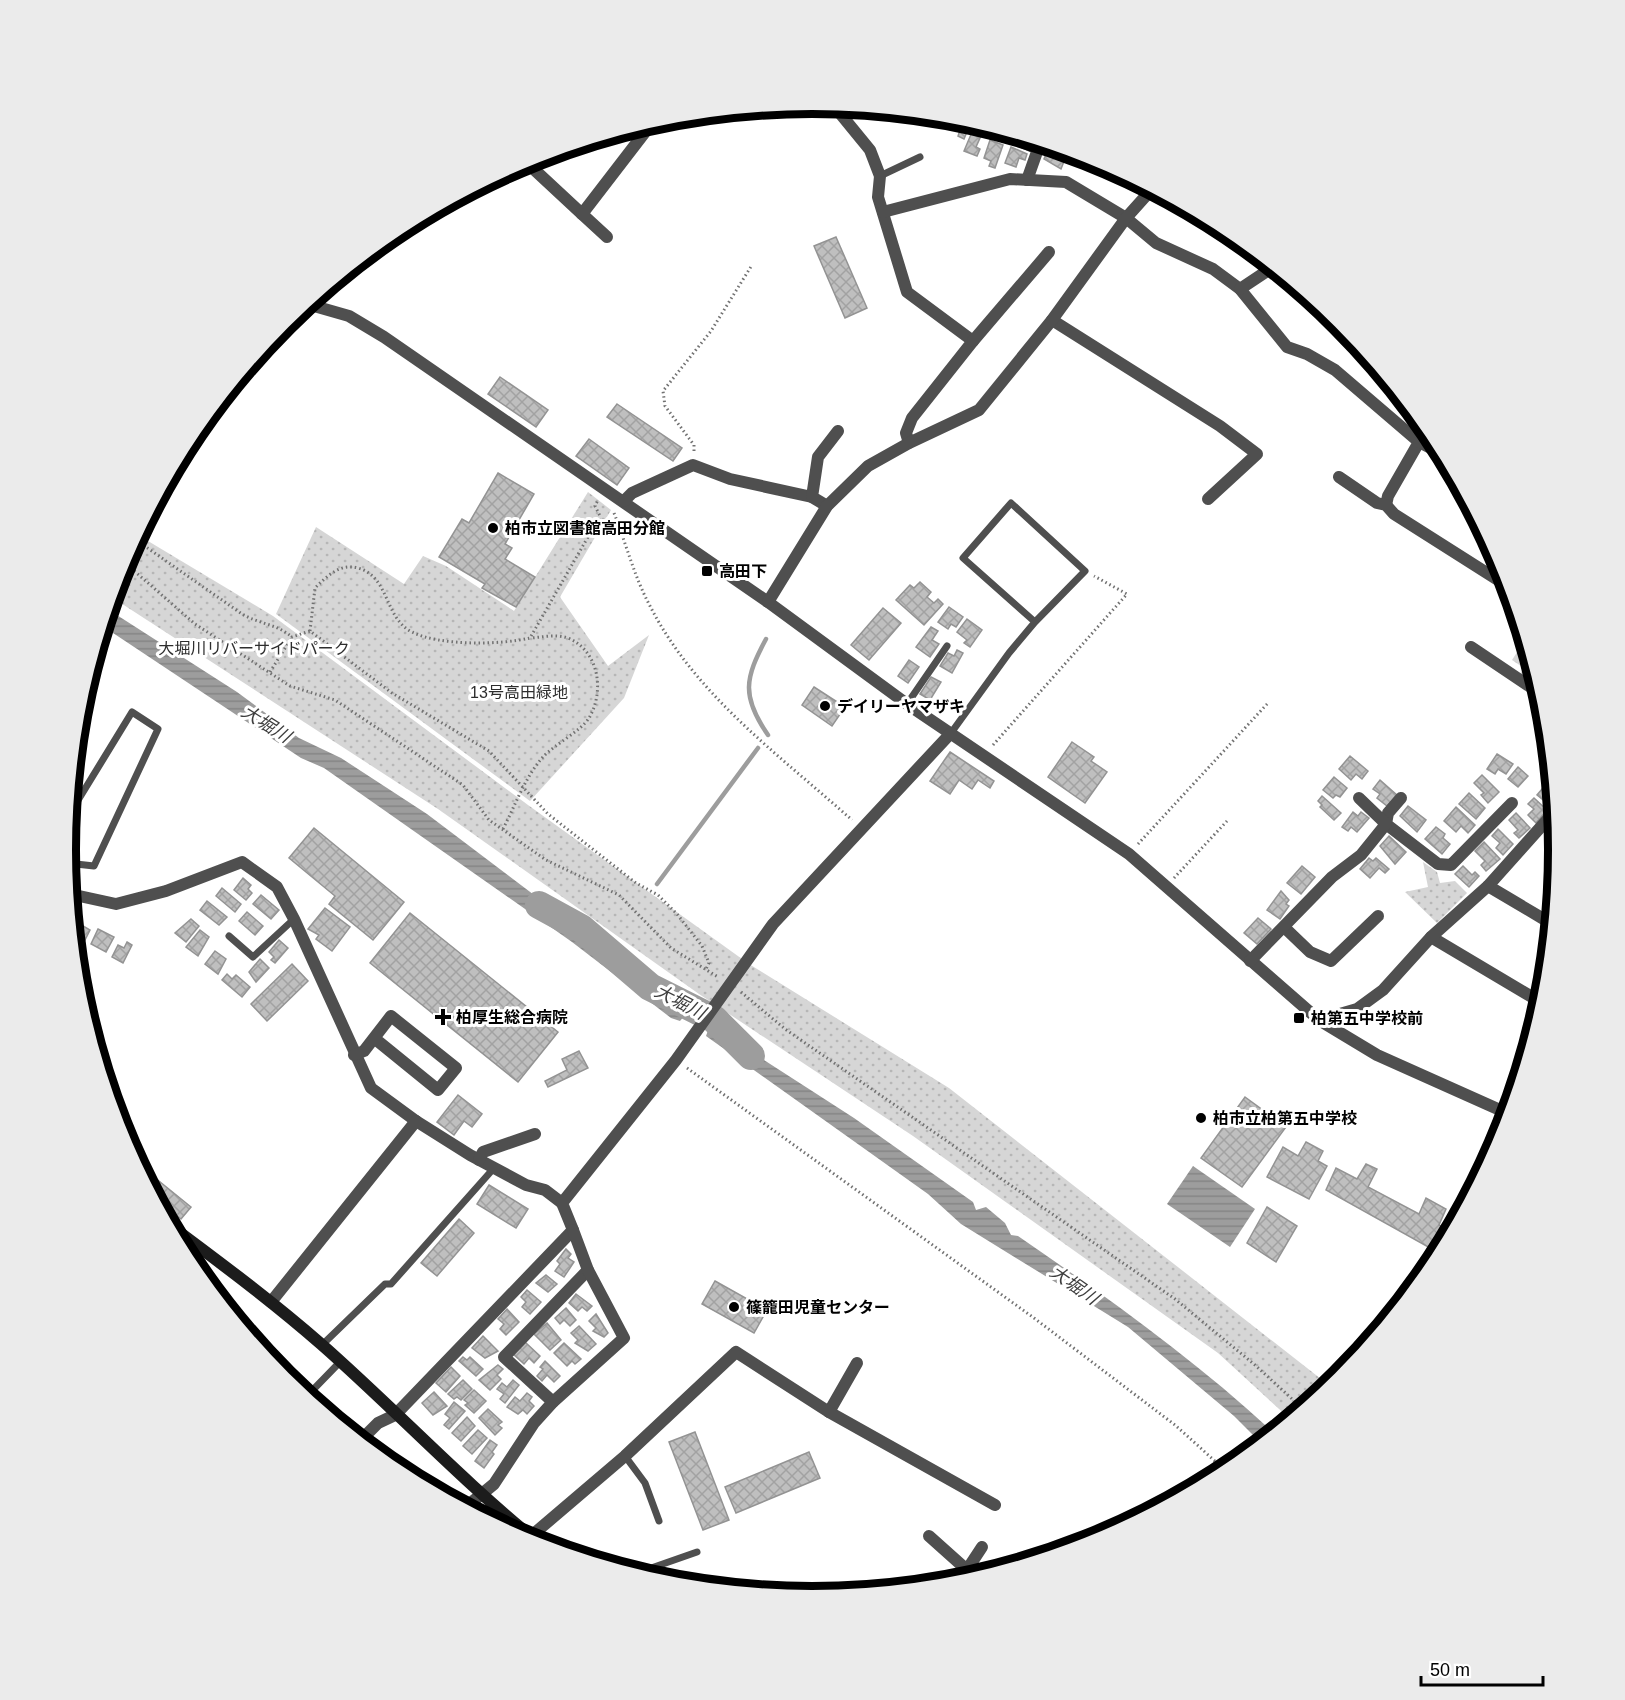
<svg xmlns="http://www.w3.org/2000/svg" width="1625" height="1700" font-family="Helvetica,'Noto Sans JP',sans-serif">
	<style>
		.park { fill: url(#park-dots) }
		.water { fill: url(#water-rules) }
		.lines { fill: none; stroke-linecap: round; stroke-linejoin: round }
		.stream { stroke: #9d9d9d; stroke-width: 4.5 }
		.river { stroke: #9d9d9d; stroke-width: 28 }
		.building { fill: url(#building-cross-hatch); stroke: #939393; stroke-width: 1.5 }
		.path { stroke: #717171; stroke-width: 3; stroke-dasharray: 1.5 3; stroke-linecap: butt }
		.lane { stroke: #4f4f4f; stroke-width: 7 }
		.street { stroke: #4f4f4f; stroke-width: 12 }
		.secondary { stroke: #1c1c1c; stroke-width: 12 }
		.poi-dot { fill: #000; stroke: #fff; stroke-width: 2 }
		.labels { text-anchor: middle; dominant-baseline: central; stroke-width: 6; stroke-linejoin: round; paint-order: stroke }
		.poi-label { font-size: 16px; font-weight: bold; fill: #000; stroke: #fff; text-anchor: start }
		.park-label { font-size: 16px; fill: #2d2d2d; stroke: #fff }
		.water-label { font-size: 18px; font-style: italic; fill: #3e3e3e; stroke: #fff }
		.rim { fill: none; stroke: #000; stroke-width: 8 }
	</style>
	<defs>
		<pattern id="park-dots" width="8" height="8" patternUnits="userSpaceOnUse" patternTransform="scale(1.5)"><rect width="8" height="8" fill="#d6d6d6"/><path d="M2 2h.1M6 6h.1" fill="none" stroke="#b6b6b6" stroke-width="1.8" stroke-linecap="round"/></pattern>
		<pattern id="water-rules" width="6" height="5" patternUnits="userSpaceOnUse" patternTransform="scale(1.5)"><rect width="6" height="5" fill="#9d9d9d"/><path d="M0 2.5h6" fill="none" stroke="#858585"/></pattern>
		<pattern id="building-cross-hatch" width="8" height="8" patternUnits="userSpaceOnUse" patternTransform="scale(1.5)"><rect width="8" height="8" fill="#bfbfbf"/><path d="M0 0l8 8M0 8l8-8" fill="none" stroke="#a2a2a2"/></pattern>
	</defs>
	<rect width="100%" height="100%" fill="#fff"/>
	<g class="park">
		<polygon points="588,492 611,510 560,597 608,666 649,635 624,698 530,801 276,614 316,527 404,584 423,556 446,566 514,611"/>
		<polygon points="138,535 273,616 528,805 749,964 949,1088 1330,1386 1290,1419 1218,1353 913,1136 699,994 438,809 113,598 123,564"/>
		<polygon points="1523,643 1527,646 1535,672 1529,680 1520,674 1524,668 1512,660"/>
		<polygon points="1423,862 1437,872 1440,883 1455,881 1467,893 1437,923 1405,892 1428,887"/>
	</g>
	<g class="water">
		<polygon points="109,610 237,692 299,738 341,758 427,814 636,972 690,1009 680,1021 671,1018 572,942 324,768 301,758 104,627"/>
		<path d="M712 1019 739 1044 854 1118 973 1202 976 1210 986 1207 1005 1223 1011 1235 1018 1236C1107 1297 1194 1359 1274 1433L1261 1443 1234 1416 1128 1327 961 1224 928 1194 706 1036Z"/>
		<polygon points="1193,1166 1255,1209 1230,1247 1167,1204"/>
	</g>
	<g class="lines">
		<g class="stream">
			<path d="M766 639C745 678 741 696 768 735"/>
			<polyline points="657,884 758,748"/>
		</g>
		<polyline class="river" points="539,905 581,928 650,987 714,1019 751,1056"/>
	</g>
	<g class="building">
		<polygon points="952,117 971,122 964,139 958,136 960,130 955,129 957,124 950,121"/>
		<polygon points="972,132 981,136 976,147 980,149 977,156 964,151"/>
		<polygon points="990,140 1003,145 995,168 989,166 991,161 984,158"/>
		<polygon points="1011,147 1027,154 1025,160 1019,158 1016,167 1005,163"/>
		<polygon points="1049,147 1067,154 1061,169 1044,159"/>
		<polygon points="836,237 867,308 845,318 814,246"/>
		<polygon points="500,377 548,410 536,427 488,394"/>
		<polygon points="617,404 682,448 673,461 607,417"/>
		<polygon points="589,439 629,468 617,485 576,456"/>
		<polygon points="498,473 534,494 505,544 512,548 505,559 535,577 516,607 482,588 485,584 439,557 462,519 469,523"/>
		<polygon points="920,582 931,592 927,597 934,603 938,599 943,604 924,625 896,600 910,585 914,588"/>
		<polygon points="949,607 963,617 956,627 951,624 948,629 938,622"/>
		<polygon points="883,608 901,623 869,660 851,645"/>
		<polygon points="967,619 982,630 970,647 964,643 967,640 957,632"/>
		<polygon points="931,627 938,631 932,640 939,644 930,657 916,647"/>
		<polygon points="957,650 963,653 952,673 940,666 948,653 954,656"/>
		<polygon points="909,660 919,667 908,683 898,676"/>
		<polygon points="931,677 941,682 930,700 920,694"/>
		<polygon points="814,687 845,707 832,726 802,705"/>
		<polygon points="1072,742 1094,757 1091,761 1107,772 1085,803 1048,777"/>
		<polygon points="950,752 994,781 990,788 978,780 972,789 959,780 950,794 930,781"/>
		<polygon points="1497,754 1513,764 1506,774 1498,769 1495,774 1487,769"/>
		<polygon points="1350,756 1368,771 1362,779 1356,774 1351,780 1339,769"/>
		<polygon points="1518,767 1528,776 1518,787 1508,779"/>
		<polygon points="1482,775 1499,792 1488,803 1481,795 1484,793 1474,783"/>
		<polygon points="1334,777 1347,788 1340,797 1336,795 1333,798 1323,790"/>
		<polygon points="1380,780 1397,795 1387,806 1377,798 1380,794 1373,789"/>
		<polygon points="1543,788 1553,792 1553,808 1537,795"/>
		<polygon points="1469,793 1485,808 1476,819 1459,804"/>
		<polygon points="1322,796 1341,813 1334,820 1320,807 1322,805 1318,801"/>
		<polygon points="1534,798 1547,810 1536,823 1528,815 1534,809 1528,804"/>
		<polygon points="1408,806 1426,820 1417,832 1400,816"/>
		<polygon points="1456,807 1475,825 1468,833 1461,826 1456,832 1444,821"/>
		<polygon points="1353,812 1358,816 1361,812 1369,818 1357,832 1351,827 1348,831 1342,827"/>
		<polygon points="1516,813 1530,828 1519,838 1514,833 1518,830 1509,820"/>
		<polygon points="1436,827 1445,834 1443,838 1450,844 1442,854 1425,839"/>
		<polygon points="314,828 404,902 373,940 329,904 335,896 289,858"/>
		<polygon points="1498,829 1513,844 1503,855 1496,848 1500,843 1492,836"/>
		<polygon points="1389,836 1406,852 1395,864 1380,846"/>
		<polygon points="1484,842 1500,859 1486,871 1481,865 1485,861 1475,851"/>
		<polygon points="1369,858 1373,861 1376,858 1389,869 1385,873 1379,868 1370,878 1360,869"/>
		<polygon points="1302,866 1315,877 1301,894 1287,883"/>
		<polygon points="1463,866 1472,875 1475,872 1479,876 1469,887 1455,874"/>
		<polygon points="243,878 251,885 248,889 252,893 246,900 234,890"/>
		<polygon points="222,888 241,904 235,912 216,896"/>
		<polygon points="1281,891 1289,900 1286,904 1289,906 1280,919 1267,910"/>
		<polygon points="261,895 279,910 271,919 253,904"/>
		<polygon points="207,901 227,917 219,925 200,910"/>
		<polygon points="325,908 350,927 332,951 316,939 319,935 308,929"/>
		<polygon points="247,912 263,926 255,935 239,921"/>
		<polygon points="410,913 558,1032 518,1082 370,963"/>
		<polygon points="1258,918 1271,929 1257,944 1244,933"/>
		<polygon points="191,919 199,926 186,942 175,933"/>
		<polygon points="73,920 90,930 85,940 74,934"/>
		<polygon points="98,929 114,937 106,952 91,944"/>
		<polygon points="200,930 209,937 198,956 186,947"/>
		<polygon points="279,940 288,948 275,963 271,960 274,957 269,952"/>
		<polygon points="127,942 132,945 123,963 112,957 118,945 124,948"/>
		<polygon points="215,951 226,959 218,974 205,964"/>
		<polygon points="260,959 269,968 256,982 249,972"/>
		<polygon points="292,964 308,981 267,1021 251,1004"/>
		<polygon points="227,974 232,979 236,975 250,987 242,997 222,980"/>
		<polygon points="579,1051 588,1068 548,1087 545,1081 567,1070 562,1059"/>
		<polygon points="458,1095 482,1114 472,1127 464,1121 454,1135 437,1122"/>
		<polygon points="1245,1097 1286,1127 1242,1187 1201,1158"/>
		<polygon points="128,1134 143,1150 135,1158 124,1138"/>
		<polygon points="1306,1142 1323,1151 1318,1161 1327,1166 1309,1199 1267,1177 1283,1147 1298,1156"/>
		<polygon points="1366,1164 1377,1169 1368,1187 1419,1214 1426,1198 1446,1209 1439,1225 1451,1232 1439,1253 1326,1190 1336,1168 1357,1179"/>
		<polygon points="154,1177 191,1207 181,1219 158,1201 149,1184"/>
		<polygon points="489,1185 528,1209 516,1228 477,1204"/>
		<polygon points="1267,1207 1297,1226 1276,1262 1247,1243"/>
		<polygon points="459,1219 474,1233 437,1276 421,1263"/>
		<polygon points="566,1249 571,1254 568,1258 574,1262 564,1277 555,1271 560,1264 557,1261"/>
		<polygon points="546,1275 557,1284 548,1292 536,1283"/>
		<polygon points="715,1281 767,1310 754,1333 702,1304"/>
		<polygon points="527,1290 541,1302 530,1314 522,1307 526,1302 521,1297"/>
		<polygon points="576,1294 592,1306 587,1311 582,1307 578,1311 569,1303"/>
		<polygon points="566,1308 576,1320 570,1326 564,1320 560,1324 555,1318"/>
		<polygon points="507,1309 519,1322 506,1335 500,1329 504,1324 498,1319"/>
		<polygon points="596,1314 608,1333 604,1337 593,1331 596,1328 589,1321"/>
		<polygon points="547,1323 561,1340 550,1350 534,1334"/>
		<polygon points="579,1326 596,1344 588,1351 575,1343 578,1340 571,1333"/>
		<polygon points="483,1336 498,1351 485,1358 472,1348"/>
		<polygon points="525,1342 540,1356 534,1363 529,1358 524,1364 513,1354"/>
		<polygon points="564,1343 581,1359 575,1364 572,1361 567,1366 554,1353"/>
		<polygon points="463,1357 467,1360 470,1357 483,1369 476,1376 459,1361"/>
		<polygon points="545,1361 560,1376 554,1382 547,1375 542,1381 537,1376 543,1369 540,1367"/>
		<polygon points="498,1365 503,1369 497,1375 501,1379 490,1390 479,1380"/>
		<polygon points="451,1367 460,1376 446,1392 436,1383"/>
		<polygon points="463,1380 472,1389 461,1400 457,1397 454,1399 448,1394"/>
		<polygon points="513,1380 519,1385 505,1403 500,1399 504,1394 497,1389 502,1383 507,1387"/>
		<polygon points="474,1390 486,1401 474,1413 465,1405 468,1403 464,1400"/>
		<polygon points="434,1392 447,1406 433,1415 422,1403"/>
		<polygon points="527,1393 532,1397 529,1401 534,1406 527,1414 523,1410 518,1414 507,1407 515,1397 520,1401"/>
		<polygon points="454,1402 465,1411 449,1429 444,1425 450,1418 445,1414"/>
		<polygon points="488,1409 502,1422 498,1425 502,1428 495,1435 479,1418"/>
		<polygon points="467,1417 475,1426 461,1441 452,1433"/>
		<polygon points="478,1430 487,1438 472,1454 463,1446"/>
		<polygon points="695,1432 729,1520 703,1530 669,1442"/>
		<polygon points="490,1440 497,1445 492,1452 494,1454 484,1468 475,1461"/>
		<polygon points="809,1452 820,1478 736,1513 725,1487"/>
	</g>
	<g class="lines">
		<g class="path">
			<polyline points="694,451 694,445 665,406 663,391 711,331 752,265"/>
			<path d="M614 513C626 543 634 576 649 604 694 694 778 754 852 820"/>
			<path d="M136 540 242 614C259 624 277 624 292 637"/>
			<polyline points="124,562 195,624 290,686 335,700 463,785 489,820 546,860 619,895 671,948 718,977"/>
			<path d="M310 631 315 588C327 576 340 563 358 568 390 577 384 618 412 632 439 646 501 645 530 638L600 516 595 506 598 500"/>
			<polyline points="270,672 292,637 310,631 392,693 489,751 548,814 636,883 658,895 677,914 702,946 709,963 706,969"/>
			<polyline points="993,745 1127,594 1094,576"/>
			<path d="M503 829C515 806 525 777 543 757 555 744 581 731 589 718 605 691 599 651 568 638 556 634 543 637 531 638"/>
			<polyline points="1138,844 1268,703"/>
			<polyline points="1174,878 1227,821"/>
			<polyline points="741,992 785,1029 1175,1299 1255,1365 1303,1409"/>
			<polyline points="687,1068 1034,1318 1175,1425 1226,1471"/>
		</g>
		<g class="lane">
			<polyline points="880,176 920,157"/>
			<polyline points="907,704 947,646"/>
			<polyline points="951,733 1009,653 1035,622 1085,571 1011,503 963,558 1035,622"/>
			<polyline points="67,863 94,866 158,729 132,712 69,815"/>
			<polyline points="229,936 253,957 294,919"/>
			<polyline points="322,1345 385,1284 391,1284 494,1168"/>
			<polyline points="307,1396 340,1362"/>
			<polyline points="625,1456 645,1483 659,1521"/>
			<polyline points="637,1573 697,1552"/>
		</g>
		<g class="street">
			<polyline points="834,106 870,150 880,176 878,197 907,292 973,341 912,418 906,433 909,443"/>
			<polyline points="999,132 1038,149 1027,180"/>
			<polyline points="525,161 582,214 652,123"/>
			<polyline points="883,212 1010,179 1066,182 1126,218 1156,243 1213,269 1240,289 1287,347 1307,354 1335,370 1419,442 1388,496 1386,505"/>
			<polyline points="582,214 607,237"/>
			<polyline points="1240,289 1273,267"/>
			<polyline points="307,304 349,316 384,337 768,602 907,704 1129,854 1319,1020 1377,1055 1509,1114"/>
			<polyline points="1052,320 1220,426 1257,454 1208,499"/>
			<polyline points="973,341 1049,252"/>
			<polyline points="1419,442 1444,455"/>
			<polyline points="1339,477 1377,503 1386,505 1394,514 1509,587"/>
			<polyline points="624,501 632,493 693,465 730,479 812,497"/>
			<polyline points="827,506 812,497 818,457 838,431"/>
			<polyline points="768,602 827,506 868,466 909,443 979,410 1052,320 1126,218 1152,189"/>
			<polyline points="1471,647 1541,694"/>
			<polyline points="1401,798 1388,813 1386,824 1438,864 1451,865 1512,803"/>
			<polyline points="70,894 116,904 166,891 242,862 277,887 294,919 371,1088 416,1121 470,1155 526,1185 545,1190 562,1203"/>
			<polyline points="1552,924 1488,886 1555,811"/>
			<polyline points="1285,928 1310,952 1331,961 1378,916"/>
			<polyline points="1431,937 1542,1003"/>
			<polyline points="1250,961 1332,877 1361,855 1386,824 1359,798"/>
			<polyline points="1319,1020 1357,1009 1383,990 1431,937 1488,886"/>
			<polyline points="354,1055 364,1051 391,1016 456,1068 438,1090 374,1038"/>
			<polyline points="479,1160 483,1152 535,1134"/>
			<polyline points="271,1302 416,1121"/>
			<polyline points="553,1402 504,1357 588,1270"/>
			<polyline points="829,1412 857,1363"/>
			<polyline points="361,1440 378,1423 395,1415 573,1230 562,1203 676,1060 773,924 951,733"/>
			<polyline points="466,1507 494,1484 534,1423 553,1402 624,1338 588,1270 573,1230"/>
			<polyline points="929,1536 967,1570"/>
			<polyline points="530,1537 625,1456 736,1352 829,1412 995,1505"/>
			<polyline points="959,1582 982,1547"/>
			<polyline points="868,1591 869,1588"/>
		</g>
		<path class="secondary" d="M171 1226C222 1264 273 1302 321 1344 395 1409 462 1481 539 1543"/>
	</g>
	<g class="poi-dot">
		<circle cx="493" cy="528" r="6"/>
		<rect x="701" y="565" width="12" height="12" rx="3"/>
		<circle cx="825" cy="706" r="6"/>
		<path d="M440 1008h6v6h6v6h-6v6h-6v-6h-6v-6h6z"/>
		<rect x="1293" y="1012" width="12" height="12" rx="3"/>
		<circle cx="1201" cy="1118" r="6"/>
		<circle cx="734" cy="1307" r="6"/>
	</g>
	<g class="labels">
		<g class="poi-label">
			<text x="505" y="528">柏市立図書館高田分館</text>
			<text x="719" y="571">高田下</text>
			<text x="837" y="706">デイリーヤマザキ</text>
			<text x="456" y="1017">柏厚生総合病院</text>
			<text x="1311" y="1018">柏第五中学校前</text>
			<text x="1213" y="1118">柏市立柏第五中学校</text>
			<text x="746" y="1307">篠籠田児童センター</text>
		</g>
		<g class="park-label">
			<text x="254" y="648">大堀川リバーサイドパーク</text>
			<text x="519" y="692">13号高田緑地</text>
		</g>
		<g class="water-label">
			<text transform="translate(266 724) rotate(32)">大堀川</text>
			<text transform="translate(680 1002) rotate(27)">大堀川</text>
			<text transform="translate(1074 1285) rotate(35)">大堀川</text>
		</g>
	</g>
	<path d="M0 0H1625V1700H0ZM76 850a736 736 0 1 1 1472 0a736 736 0 1 1-1472 0Z" fill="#ebebeb" fill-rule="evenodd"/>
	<path class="rim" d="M76 850a736 736 0 1 1 1472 0a736 736 0 1 1-1472 0Z"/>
	<path d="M1421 1676v9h122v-9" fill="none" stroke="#000000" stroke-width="3"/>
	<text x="1430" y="1676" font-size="18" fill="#000000" stroke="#ffffff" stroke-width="4.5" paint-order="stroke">50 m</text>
</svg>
